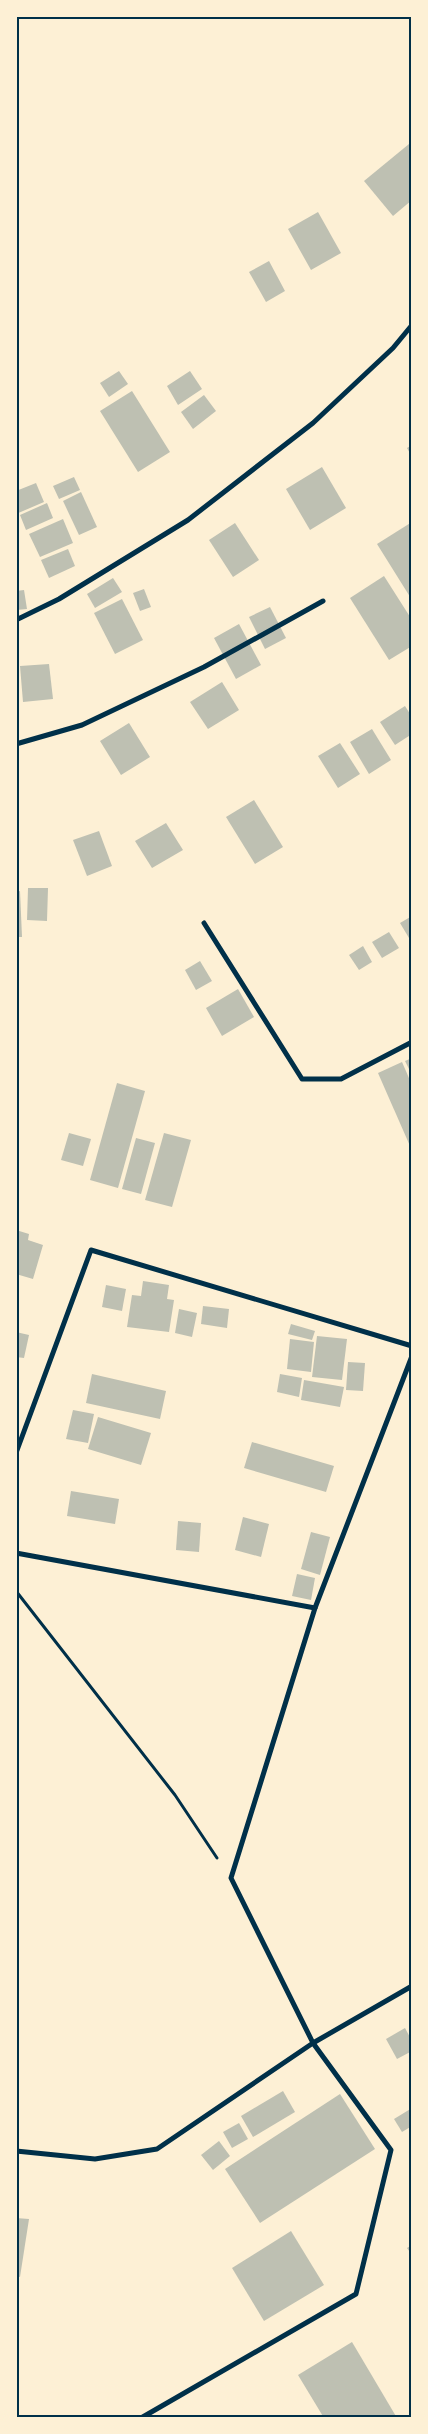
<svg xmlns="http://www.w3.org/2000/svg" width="428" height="2434" font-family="Figtree,sans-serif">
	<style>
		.building { fill: #bec0b2 }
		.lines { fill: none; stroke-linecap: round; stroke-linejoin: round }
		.path { stroke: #003049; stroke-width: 3 }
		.minor { stroke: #003049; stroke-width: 5 }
		.neatline { fill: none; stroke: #003049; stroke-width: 2 }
	</style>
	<rect width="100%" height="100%" fill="#fdf0d5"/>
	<g class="building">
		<polygon points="409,144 412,147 412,200 393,216 364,181"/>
		<polygon points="318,212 341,253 311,270 288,229"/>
		<polygon points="269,261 285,291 266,302 249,272"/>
		<polygon points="119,371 128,384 109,397 100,383"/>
		<polygon points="190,371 202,389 178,405 167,386"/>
		<polygon points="132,391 170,452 138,472 100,411"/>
		<polygon points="204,395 216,411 193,429 181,412"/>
		<polygon points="412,445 412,457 407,448"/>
		<polygon points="322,467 346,508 310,530 286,489"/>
		<polygon points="74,477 80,490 59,499 53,486"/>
		<polygon points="36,483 44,502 16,514 16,491"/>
		<polygon points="81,492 97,527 79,535 63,501"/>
		<polygon points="47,503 53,518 26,530 20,515"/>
		<polygon points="63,519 73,543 40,557 29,534"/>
		<polygon points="412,522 412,600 377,544"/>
		<polygon points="235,523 259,560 233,577 209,540"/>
		<polygon points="68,549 75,566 49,578 41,560"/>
		<polygon points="384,576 412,620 412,646 389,660 350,598"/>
		<polygon points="113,578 122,592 95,608 87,594"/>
		<polygon points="144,589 151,607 140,611 133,593"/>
		<polygon points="24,590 27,609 16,610 16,591"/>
		<polygon points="122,599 143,640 115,654 94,613"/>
		<polygon points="270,607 286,638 265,649 249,617"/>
		<polygon points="239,624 261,665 236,679 214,638"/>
		<polygon points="49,664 53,699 23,702 20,666"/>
		<polygon points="222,682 239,710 208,729 190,702"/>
		<polygon points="405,706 412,717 412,734 395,745 380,722"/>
		<polygon points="129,723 150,757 121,775 100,741"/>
		<polygon points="372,729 391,760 369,774 350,742"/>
		<polygon points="340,743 360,774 338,788 318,756"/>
		<polygon points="254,800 283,847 255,864 226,817"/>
		<polygon points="166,823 183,850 152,868 135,841"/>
		<polygon points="99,831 112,866 87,876 73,840"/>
		<polygon points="28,888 48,888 47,921 27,920"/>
		<polygon points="20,891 22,937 16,937 16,892"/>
		<polygon points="412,916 412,943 400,923"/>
		<polygon points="389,932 399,948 382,958 372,942"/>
		<polygon points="363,946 372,962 359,970 349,955"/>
		<polygon points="200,961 212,981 196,990 185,970"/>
		<polygon points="238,989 254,1017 222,1036 206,1008"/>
		<polygon points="412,1058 412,1075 405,1061"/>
		<polygon points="402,1062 412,1085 412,1145 410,1146 378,1073"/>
		<polygon points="117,1083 145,1091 118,1188 90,1180"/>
		<polygon points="69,1133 91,1139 83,1166 61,1160"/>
		<polygon points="164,1133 191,1140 172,1207 145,1200"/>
		<polygon points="136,1138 155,1143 141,1194 122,1189"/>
		<polygon points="16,1230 29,1234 28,1240 43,1245 33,1279 16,1274"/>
		<polygon points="143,1281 169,1285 167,1299 174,1300 169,1332 127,1327 132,1295 141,1296"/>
		<polygon points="106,1285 126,1289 122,1311 102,1307"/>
		<polygon points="203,1306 229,1309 227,1328 201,1324"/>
		<polygon points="179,1309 197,1313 192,1337 175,1333"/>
		<polygon points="291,1324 315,1331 312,1340 288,1334"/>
		<polygon points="16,1332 29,1335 24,1358 16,1357"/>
		<polygon points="317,1336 347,1339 342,1380 312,1377"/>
		<polygon points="290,1339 314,1342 311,1372 287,1369"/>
		<polygon points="348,1362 365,1363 363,1391 346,1390"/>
		<polygon points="92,1374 166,1391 160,1419 86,1403"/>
		<polygon points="280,1374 302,1378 299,1397 277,1392"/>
		<polygon points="304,1380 344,1387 340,1407 301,1400"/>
		<polygon points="73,1410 94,1414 88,1443 66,1439"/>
		<polygon points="98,1417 151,1433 141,1465 88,1449"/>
		<polygon points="252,1442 334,1466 326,1492 244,1468"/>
		<polygon points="71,1491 119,1499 115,1524 67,1516"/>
		<polygon points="243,1517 269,1524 261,1557 235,1550"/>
		<polygon points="178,1521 201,1523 199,1552 176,1550"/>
		<polygon points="311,1532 330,1537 320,1575 301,1569"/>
		<polygon points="297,1574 315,1578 311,1600 292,1596"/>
		<polygon points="405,2028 412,2041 412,2051 397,2059 386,2039"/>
		<polygon points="283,2091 295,2112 253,2137 241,2116"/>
		<polygon points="340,2094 375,2149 260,2223 225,2169"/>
		<polygon points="412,2108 412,2126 402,2132 394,2119"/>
		<polygon points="239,2123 248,2139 232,2148 223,2132"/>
		<polygon points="219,2141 230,2156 213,2170 201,2155"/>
		<polygon points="16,2218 29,2219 20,2277 16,2276"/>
		<polygon points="291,2231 324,2285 264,2321 232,2268"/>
		<polygon points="412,2245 412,2255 407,2248"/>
		<polygon points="352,2342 397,2418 324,2418 298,2375"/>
	</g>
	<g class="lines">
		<polyline class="path" points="16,1591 175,1795 217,1858"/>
		<g class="minor">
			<polyline points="16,620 59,599 188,520 313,423 393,348 412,325"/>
			<polyline points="16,744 82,725 204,667 323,601"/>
			<polyline points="204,923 302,1079 341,1079 412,1042"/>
			<polyline points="16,1453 91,1250 412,1346"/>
			<polyline points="16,1553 315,1608"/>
			<polyline points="16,2151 95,2159 157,2149 313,2043 412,1986"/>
			<polyline points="141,2418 356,2294 391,2150 313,2043 231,1878 315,1608 412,1356"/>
		</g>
	</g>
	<rect width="428" height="2434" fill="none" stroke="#fdf0d5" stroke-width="35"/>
	<rect x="18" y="18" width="392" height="2398" class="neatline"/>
</svg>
